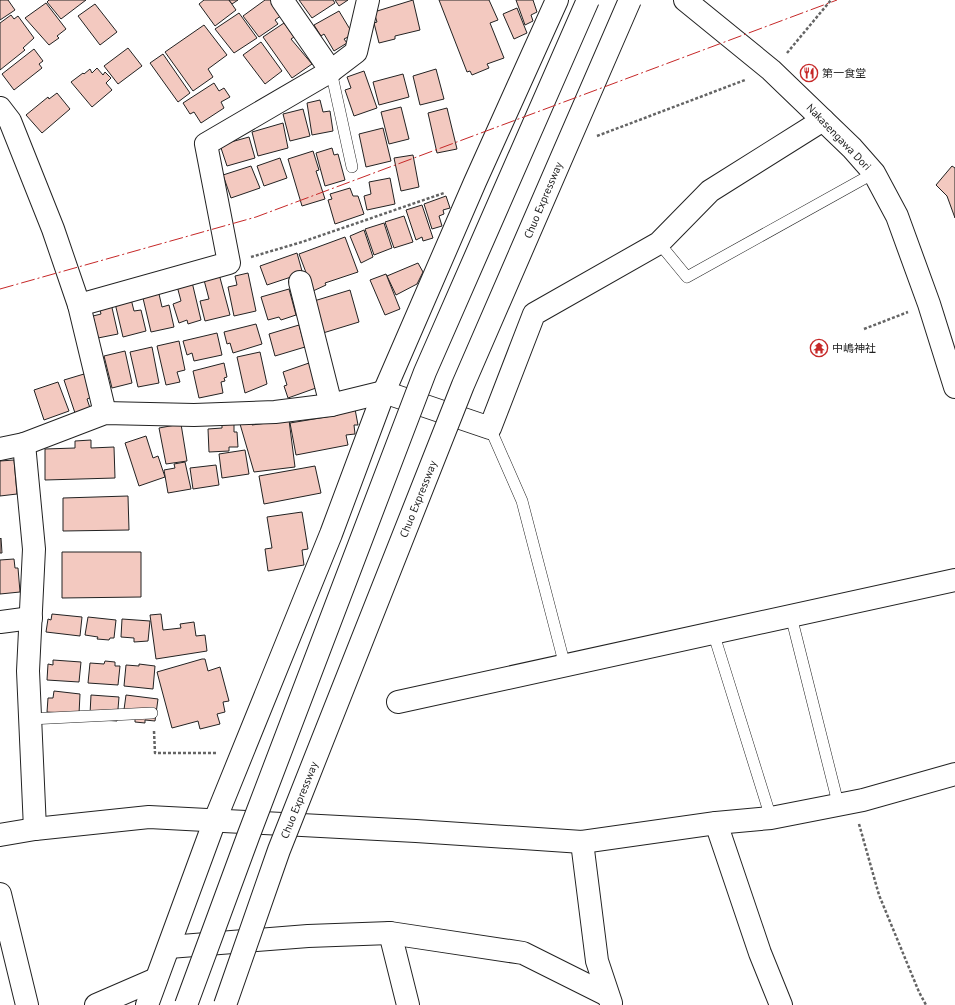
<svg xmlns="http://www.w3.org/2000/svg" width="955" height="1005" font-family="'PT Sans','Noto Sans JP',sans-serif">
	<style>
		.building { fill: #f3c9c0; stroke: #222 }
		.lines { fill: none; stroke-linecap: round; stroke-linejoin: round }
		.lane-casing { stroke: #222; stroke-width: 12 }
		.street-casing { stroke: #222; stroke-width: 24 }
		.path { stroke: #646464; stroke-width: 2.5; stroke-dasharray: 3 2; stroke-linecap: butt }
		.lane { stroke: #fff; stroke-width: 11 }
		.street { stroke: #fff; stroke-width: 22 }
		.highway-bridge-casing { stroke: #222; stroke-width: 24; stroke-linecap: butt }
		.highway-bridge { stroke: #fff; stroke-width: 22 }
		.power { stroke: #c62828; stroke-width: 1; stroke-dasharray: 14 3 2 3; stroke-linecap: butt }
		.labels { text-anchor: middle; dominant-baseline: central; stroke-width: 3; stroke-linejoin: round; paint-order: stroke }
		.poi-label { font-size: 11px; fill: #222; stroke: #fff; text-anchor: start }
		.street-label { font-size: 11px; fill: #222; stroke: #fff }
	</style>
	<rect width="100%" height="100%" fill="#fff"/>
	<g class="building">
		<polygon points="0,0 8,0 15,10 0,20"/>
		<polygon points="49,0 86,0 61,19 47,2"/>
		<polygon points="204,0 229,0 236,10 215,26 199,4"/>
		<polygon points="229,0 238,0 232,4"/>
		<polygon points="265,0 271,0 282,15 275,20 278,24 259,37 243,16"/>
		<polygon points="299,0 333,0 335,3 312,18"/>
		<polygon points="335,0 348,0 339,6"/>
		<polygon points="413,0 420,30 395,36 395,39 379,43 374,23 377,22 374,12"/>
		<polygon points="439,0 489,0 498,20 490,23 504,58 487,64 489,68 472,75 470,71 467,72"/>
		<polygon points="516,0 533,0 537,12 531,15 533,21 525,25"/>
		<polygon points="46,3 66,29 57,36 59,38 49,45 25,18"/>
		<polygon points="95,4 117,32 100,45 78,16"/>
		<polygon points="517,8 527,33 514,39 503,14"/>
		<polygon points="339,11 351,31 349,33 350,36 344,39 347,43 334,51 324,34 321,36 314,25"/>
		<polygon points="239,13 257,38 234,53 215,29"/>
		<polygon points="11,15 14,19 18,16 34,38 23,48 25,50 0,70 0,23"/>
		<polygon points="284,23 294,37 291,39 312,64 292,78 263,37"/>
		<polygon points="204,25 227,55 208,69 213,77 193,91 165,52"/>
		<polygon points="261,42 282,71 265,84 243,55"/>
		<polygon points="128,48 142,66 118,84 104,66"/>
		<polygon points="34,49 43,61 39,64 42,68 14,90 2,74"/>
		<polygon points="163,54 190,93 178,102 150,63"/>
		<polygon points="97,68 103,75 105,72 111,78 106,83 112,90 92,107 71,82 83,73 84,74 90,69 92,73"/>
		<polygon points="436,69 444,99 420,105 413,76"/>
		<polygon points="364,71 377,108 354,116 345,90 351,88 347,77"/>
		<polygon points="403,74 409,97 379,105 373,82"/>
		<polygon points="214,83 219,91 224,88 230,97 221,102 224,108 201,123 194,112 190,114 183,103"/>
		<polygon points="57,93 70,109 42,133 26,115 48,97 49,99"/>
		<polygon points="320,100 323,112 330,111 333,131 312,135 307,103"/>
		<polygon points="401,107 409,139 389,144 381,112"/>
		<polygon points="447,108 457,149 437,153 428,113"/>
		<polygon points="303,109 310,136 290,141 283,114"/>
		<polygon points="283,123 288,148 258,156 252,132"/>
		<polygon points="383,128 391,161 366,167 359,134"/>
		<polygon points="249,137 255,158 227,166 220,145"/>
		<polygon points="332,148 334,155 338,154 345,180 325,186 316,153"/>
		<polygon points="313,151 319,170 316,171 325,199 302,206 288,159"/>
		<polygon points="413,155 419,187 401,191 394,158"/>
		<polygon points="280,158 287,178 264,186 257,166"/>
		<polygon points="251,166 260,188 231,198 223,175"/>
		<polygon points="952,166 955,168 955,218 947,196 936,185"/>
		<polygon points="390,178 395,204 367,210 364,196 371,194 369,182"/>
		<polygon points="350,188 353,196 358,196 364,214 335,224 328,200 332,199 330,194"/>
		<polygon points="446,196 450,208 443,210 444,214 439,216 442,226 432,229 424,204"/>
		<polygon points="422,205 433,238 423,241 422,237 416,240 406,210"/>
		<polygon points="404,216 413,242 394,248 385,222"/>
		<polygon points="384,223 392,248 374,255 365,229"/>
		<polygon points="364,230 373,257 361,263 350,236"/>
		<polygon points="345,237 358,272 325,283 326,285 313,291 299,254"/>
		<polygon points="297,253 302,271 296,273 297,275 267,285 260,266"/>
		<polygon points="418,263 423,272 417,284 396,295 387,276"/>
		<polygon points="248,273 256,311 234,316 228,287 237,285 235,276"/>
		<polygon points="219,274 230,315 205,321 200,301 209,299 204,280"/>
		<polygon points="386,274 400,309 385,315 370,280"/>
		<polygon points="192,282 201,320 188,324 187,320 179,323 173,304 181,301 177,286"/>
		<polygon points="289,289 296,315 281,320 279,317 268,320 261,297"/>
		<polygon points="350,290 359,322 323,333 314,301"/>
		<polygon points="142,294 159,294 162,307 169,305 174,327 151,332"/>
		<polygon points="110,299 118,334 98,338 93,316 101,314 98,302"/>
		<polygon points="114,299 131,299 134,311 141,310 146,331 123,337"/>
		<polygon points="256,324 262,344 233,353 230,343 227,344 224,332"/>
		<polygon points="299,325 305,347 275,356 269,334"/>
		<polygon points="217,333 222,355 194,361 192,353 187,355 183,341"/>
		<polygon points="179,341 185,370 177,372 180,382 166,385 157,346"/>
		<polygon points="152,347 159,383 138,387 130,352"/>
		<polygon points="125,351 132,383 112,388 104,356"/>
		<polygon points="260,352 267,384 245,393 237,357"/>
		<polygon points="224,363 227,377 224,378 225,381 221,382 223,393 199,398 193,371"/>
		<polygon points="309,363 316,388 288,398 284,386 287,385 283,372"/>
		<polygon points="84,374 92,397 87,399 90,408 75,413 64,380"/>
		<polygon points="58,382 69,411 44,420 34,390"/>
		<polygon points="355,409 358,425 354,425 355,434 346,435 348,445 296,455 290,423 338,415 338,412"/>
		<polygon points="289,420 295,467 254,472 240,424 252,422 252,425"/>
		<polygon points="181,424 187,461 166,464 159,428"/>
		<polygon points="234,424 234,432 237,432 238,447 229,447 229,451 209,452 208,429 222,428 222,425"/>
		<polygon points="146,436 153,458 158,456 165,477 139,486 125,443"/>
		<polygon points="91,440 91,448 114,447 115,478 45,480 45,449 75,448 75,441"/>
		<polygon points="245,450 249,474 222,478 219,454"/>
		<polygon points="14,460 17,494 0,496 0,461"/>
		<polygon points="185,462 191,489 168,493 164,470 175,468 174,464"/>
		<polygon points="216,465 219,485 193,489 190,468"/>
		<polygon points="315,466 321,493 264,504 259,476"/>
		<polygon points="128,496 129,530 63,531 63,498"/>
		<polygon points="302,512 308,549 302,550 304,565 268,571 265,549 272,548 267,517"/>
		<polygon points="1,538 2,553 0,553 0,539"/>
		<polygon points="62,552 141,552 141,597 62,598"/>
		<polygon points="14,559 15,568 18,568 20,592 0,594 0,560"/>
		<polygon points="52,614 82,617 80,636 46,632 48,619 51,620"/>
		<polygon points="161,614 163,630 181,628 180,624 194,622 196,636 205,635 207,651 156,659 150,615"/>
		<polygon points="88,617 116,620 114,638 110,638 109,640 97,639 98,637 85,635"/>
		<polygon points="122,619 150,621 148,641 134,642 134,638 121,637"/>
		<polygon points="202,659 205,659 208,671 220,667 229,701 223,702 225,712 217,714 220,724 200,729 198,721 172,728 157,672"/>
		<polygon points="53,660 81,662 79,682 47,680 48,664 53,665"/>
		<polygon points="105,661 115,662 115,666 120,666 118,685 88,683 90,663 104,664"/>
		<polygon points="139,664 155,666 153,689 124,686 126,665 139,666"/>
		<polygon points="54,691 80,694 79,714 47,712 48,698 53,698"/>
		<polygon points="91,695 119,697 117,721 101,720 90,714"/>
		<polygon points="126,695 158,699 155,721 145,720 145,723 135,722 135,718 123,717"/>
	</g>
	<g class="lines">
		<defs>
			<g id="lane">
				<polyline points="331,71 352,167"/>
				<polyline points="659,243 687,277 874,173"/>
				<polyline points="490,428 522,501 565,666"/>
				<polyline points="791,616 838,803"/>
				<polyline points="713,632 771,818"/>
				<polyline points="30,719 152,713"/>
			</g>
			<g id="street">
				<polyline points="282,0 331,71"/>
				<polyline points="685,0 771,70 852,148 874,173 897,216 929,304 955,387"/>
				<polyline points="0,108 10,121 53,229 79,305 105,413"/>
				<polyline points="300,282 331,405"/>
				<polyline points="79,305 229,263 206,144 331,71 356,52 368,0"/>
				<polyline points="24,444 34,549 28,671 35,829"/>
				<polyline points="0,449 24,444 105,413 194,415 275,412 331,405 384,392 490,428 534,314 659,243 710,191 823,120"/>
				<polyline points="0,622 31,618"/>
				<polyline points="398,702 955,580"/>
				<polyline points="716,823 760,953 781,1005"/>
				<polyline points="0,835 35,829 149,817 416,831 582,842 716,823 771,818 863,800 955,774"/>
				<polyline points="582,842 597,961 611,1003"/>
				<polyline points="0,894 27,1005"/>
				<polyline points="390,933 408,1005"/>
				<polyline points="169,947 308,936 390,933 523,953 607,995"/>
				<polyline points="96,1005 156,979"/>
				<polyline points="147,1005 215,820 331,534 384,392 475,182 557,0"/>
			</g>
		</defs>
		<use href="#lane" class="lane-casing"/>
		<use href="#street" class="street-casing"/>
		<g class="path">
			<polyline points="787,53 831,0"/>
			<polyline points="597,136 745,80"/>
			<polyline points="251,257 302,242 444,193"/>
			<polyline points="864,329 908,312"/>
			<polyline points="154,731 155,753 216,753"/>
			<polyline points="859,824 879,895 919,992 926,1005"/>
		</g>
		<use href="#lane" class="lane"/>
		<use href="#street" class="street"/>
		<defs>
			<g id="highway-bridge">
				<polyline points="186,1005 249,834 425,372 588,0"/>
				<polyline points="225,1005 279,850 463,385 630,0"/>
			</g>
		</defs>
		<use href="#highway-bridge" class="highway-bridge-casing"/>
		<use href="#highway-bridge" class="highway-bridge"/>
		<polyline class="power" points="0,289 256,217 837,0"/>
	</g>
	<defs>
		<symbol id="restaurant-ring" viewBox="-11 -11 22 22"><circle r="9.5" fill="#fff" stroke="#c62828" stroke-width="1.5"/><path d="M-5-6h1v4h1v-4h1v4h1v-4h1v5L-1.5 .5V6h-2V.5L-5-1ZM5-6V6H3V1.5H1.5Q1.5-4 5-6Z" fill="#c62828"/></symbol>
		<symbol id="temple-ring" viewBox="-11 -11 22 22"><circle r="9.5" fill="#fff" stroke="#c62828" stroke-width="1.5"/><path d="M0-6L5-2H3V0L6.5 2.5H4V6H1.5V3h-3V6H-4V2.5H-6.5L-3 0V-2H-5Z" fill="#c62828"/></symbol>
	</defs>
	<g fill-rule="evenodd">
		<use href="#restaurant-ring" x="799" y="63" width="20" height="20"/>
		<use href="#temple-ring" x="809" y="338" width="20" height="20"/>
	</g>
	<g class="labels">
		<g class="poi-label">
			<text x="822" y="73">第一食堂</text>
			<text x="832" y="348">中嶋神社</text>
		</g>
		<g class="street-label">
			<text transform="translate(839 137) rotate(46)">Nakasengawa Dori</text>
			<text transform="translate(543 200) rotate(-67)">Chuo Expressway</text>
			<text transform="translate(418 499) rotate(-68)">Chuo Expressway</text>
			<text transform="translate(299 800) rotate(-68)">Chuo Expressway</text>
		</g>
	</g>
</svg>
